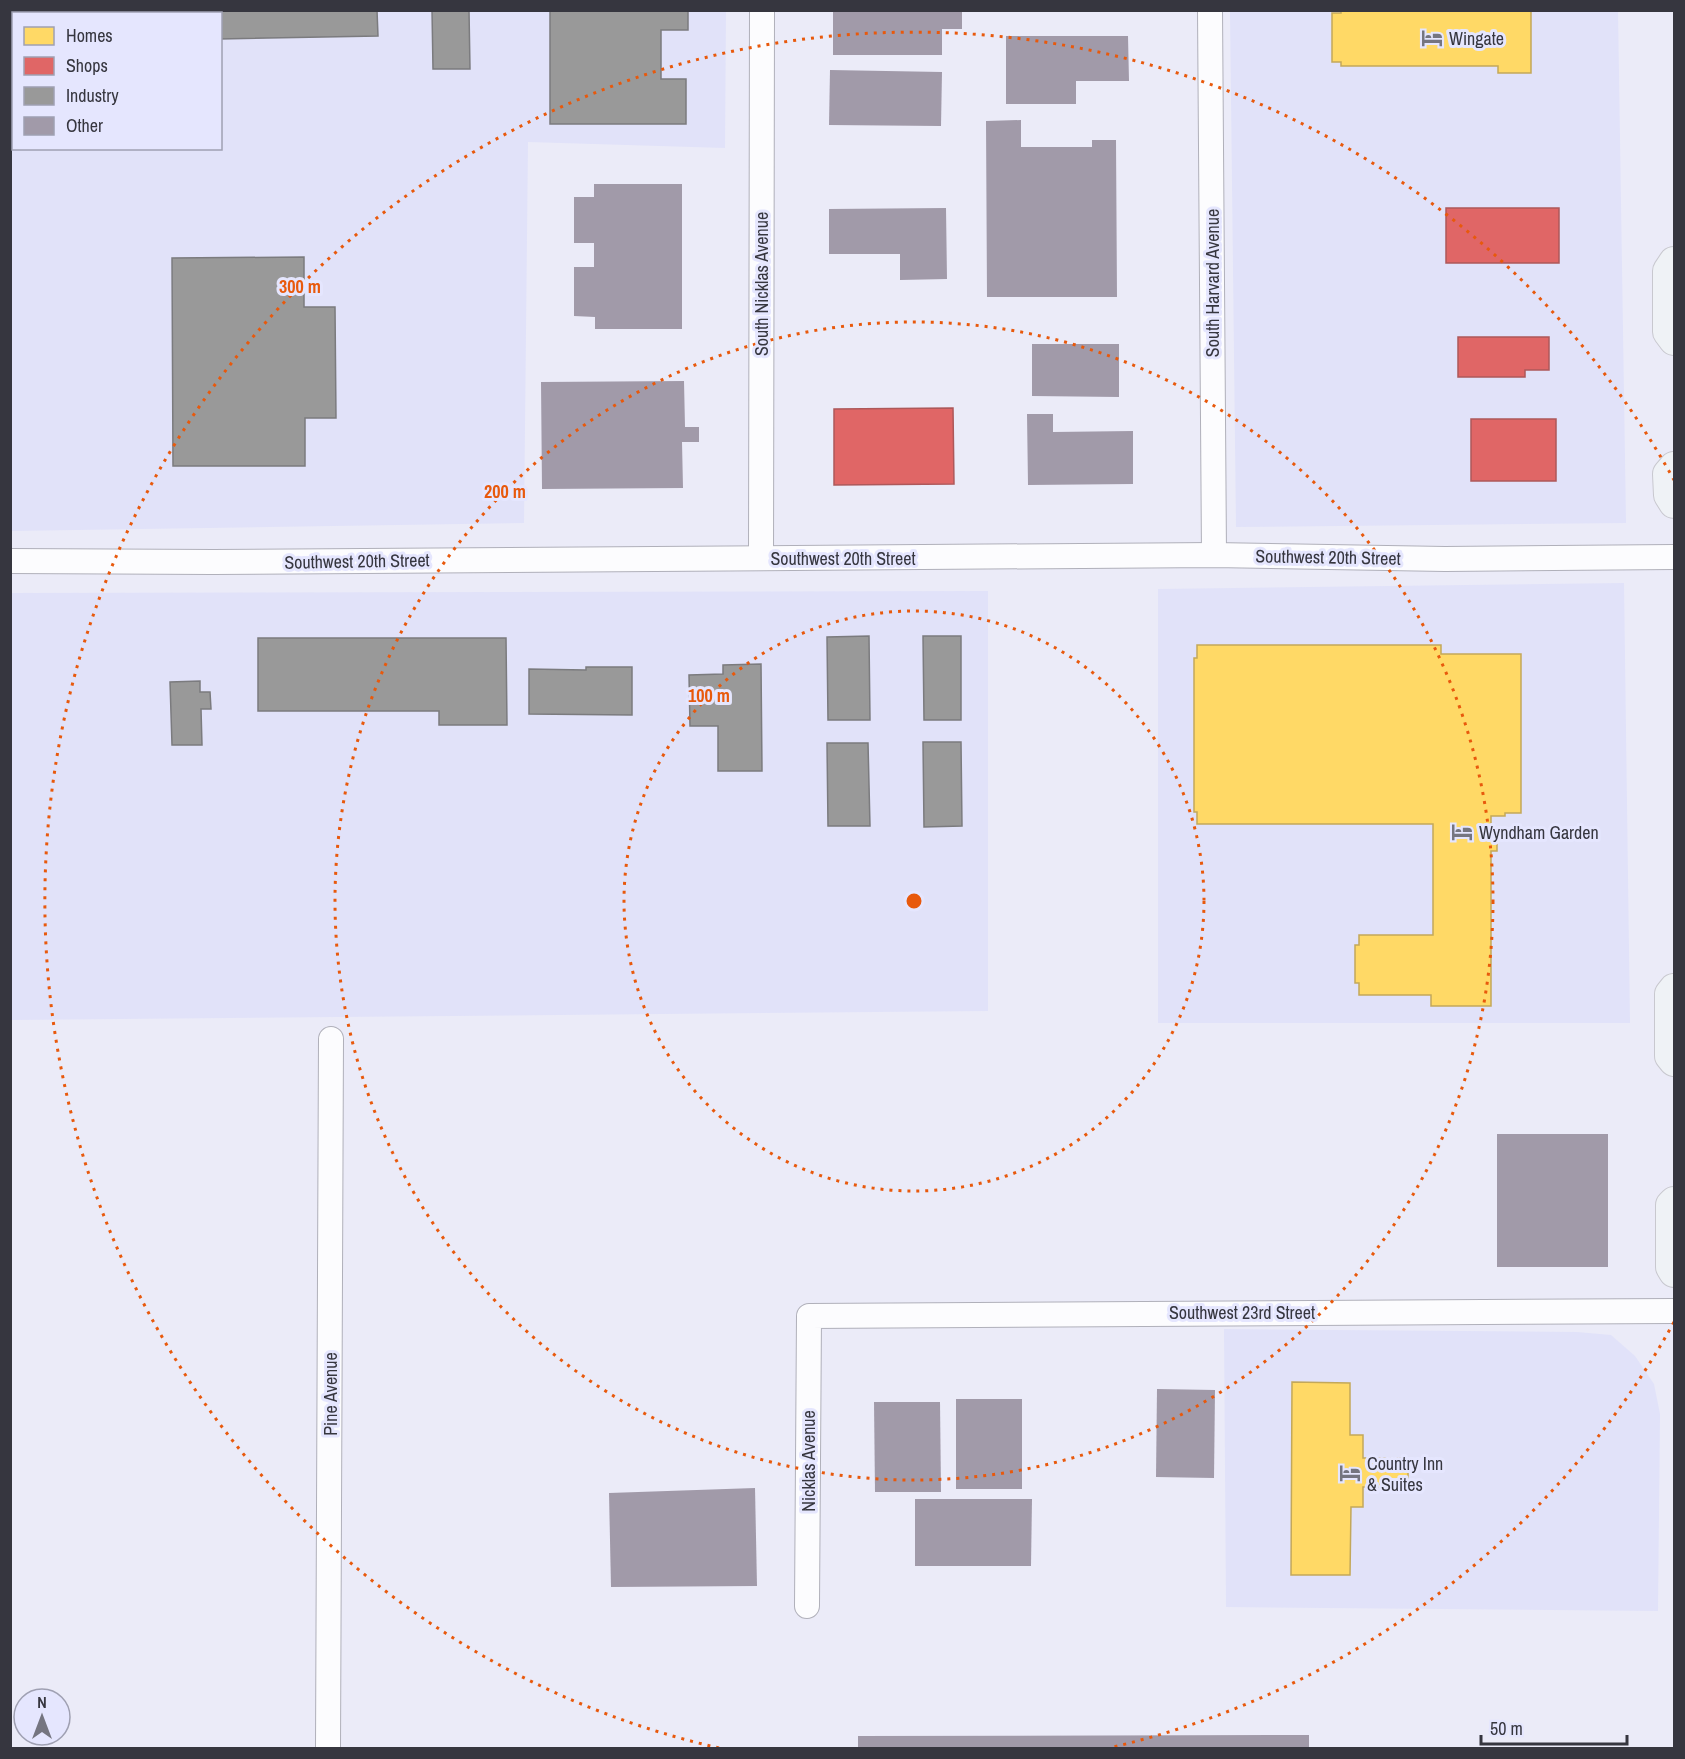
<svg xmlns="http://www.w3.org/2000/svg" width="1685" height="1759" font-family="'Archivo Narrow',sans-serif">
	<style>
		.built { fill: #e1e2f9 }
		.homes { fill: #ffd966; stroke: #c3a85a; stroke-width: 1.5 }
		.shops { fill: #e06666; stroke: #ad585a; stroke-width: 1.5 }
		.industry { fill: #999; stroke: #7b7b7e; stroke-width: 1.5 }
		.building { fill: #a19aa9 }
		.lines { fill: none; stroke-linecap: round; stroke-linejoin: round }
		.minor-casing { stroke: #b0b0ba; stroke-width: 26 }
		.major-casing { stroke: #c8c8cf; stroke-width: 32 }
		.minor { stroke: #fcfcfe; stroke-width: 24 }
		.major { stroke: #eff2f6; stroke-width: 30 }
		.ring { fill: none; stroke: #e8590c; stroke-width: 3; stroke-dasharray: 3 6 }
		.labels { text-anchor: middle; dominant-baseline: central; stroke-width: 6; stroke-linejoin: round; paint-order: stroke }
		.poi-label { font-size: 18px; fill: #36363f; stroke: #e5e6fe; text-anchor: start }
		.street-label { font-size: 18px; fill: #36363f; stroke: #e5e6fe }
		.centre { fill: #e8590c; stroke: #e5e6fe; stroke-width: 3 }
		.ring-label { font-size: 18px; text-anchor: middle; font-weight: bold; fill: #e8590c; stroke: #e5e6fe; stroke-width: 6; stroke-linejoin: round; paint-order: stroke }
	</style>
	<rect width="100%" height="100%" fill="#ebebf8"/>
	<g class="built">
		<polygon points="65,11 726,11 725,148 528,142 524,523 11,531 10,91 13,91 14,148 220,148 220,14 65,14"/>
		<polygon points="1230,11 1618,11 1626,523 1236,527"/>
		<polygon points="1624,583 1630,1023 1158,1023 1158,589"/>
		<polygon points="988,591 988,1011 11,1020 10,593"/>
		<polygon points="1224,1329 1577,1332 1611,1335 1635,1356 1654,1384 1660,1414 1658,1611 1226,1607"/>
	</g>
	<g class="homes">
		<polygon points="1341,10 1531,10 1531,73 1498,73 1498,66 1341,66 1341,62 1332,62 1332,13 1341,13"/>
		<polygon points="1197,645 1441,645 1441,654 1521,654 1521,813 1505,813 1505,816 1491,816 1491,840 1497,840 1497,851 1491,851 1491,1006 1431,1006 1431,995 1359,995 1359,983 1355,983 1355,945 1359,945 1359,935 1433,935 1433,824 1197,824 1197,812 1194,812 1194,658 1197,658"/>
		<polygon points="1292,1382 1350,1383 1350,1435 1363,1435 1363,1458 1408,1458 1408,1487 1363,1487 1363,1507 1351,1507 1350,1575 1291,1575"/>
	</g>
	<g class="shops">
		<rect x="1446" y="208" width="113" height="55"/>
		<polygon points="1458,337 1549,337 1549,370 1525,370 1525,377 1458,377"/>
		<polygon points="953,408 954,484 834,485 834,409"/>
		<rect x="1471" y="419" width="85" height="62"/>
	</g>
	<g class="industry">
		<polygon points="117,10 377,10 378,36 220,39 220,14 117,14"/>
		<polygon points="432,10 469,10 470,69 433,69"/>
		<polygon points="550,10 688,10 688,30 661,30 661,79 686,79 686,124 550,124"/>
		<polygon points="304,257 304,307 335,307 336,418 305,418 305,466 173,466 172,258"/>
		<polygon points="869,636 870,720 828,720 827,637"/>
		<polygon points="923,636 961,636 961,720 924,720"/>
		<polygon points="258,638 506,638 507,725 439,725 439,711 258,711"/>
		<polygon points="761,664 762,771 718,771 718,726 690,726 689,675 723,674 723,665"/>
		<polygon points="586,667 632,667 632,715 529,714 529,669 586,670"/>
		<polygon points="200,681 200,692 210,692 211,709 201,709 202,745 172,745 170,682"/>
		<polygon points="923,742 961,742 962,826 924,827"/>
		<polygon points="827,743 868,743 870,826 828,826"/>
	</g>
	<g class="building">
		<polygon points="833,10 962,10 962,29 942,29 942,55 833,55"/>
		<polygon points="1006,36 1128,36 1129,81 1076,81 1076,104 1006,104"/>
		<polygon points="830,70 942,72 941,126 829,125"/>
		<polygon points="1021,120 1021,147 1092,147 1092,140 1116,140 1117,297 987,297 986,121"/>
		<polygon points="594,184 682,184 682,329 595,329 595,317 574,316 574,267 594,267 594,243 574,243 574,197 594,197"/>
		<polygon points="946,208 947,279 900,280 900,254 829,254 829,209"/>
		<polygon points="1032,344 1119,344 1119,397 1032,396"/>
		<polygon points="684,381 685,427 699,427 699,442 682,442 683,488 542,489 541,382"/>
		<polygon points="1027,414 1053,414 1053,432 1133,431 1133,484 1028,485"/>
		<rect x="1497" y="1134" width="111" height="133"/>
		<polygon points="1157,1389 1215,1390 1214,1478 1156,1477"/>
		<rect x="956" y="1399" width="66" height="90"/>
		<polygon points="874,1402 940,1402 941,1492 875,1492"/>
		<polygon points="755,1488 757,1586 611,1587 609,1493"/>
		<polygon points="915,1499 1032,1499 1031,1566 915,1566"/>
		<polygon points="1309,1735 1309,1748 858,1748 858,1736"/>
	</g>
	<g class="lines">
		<defs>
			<g id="minor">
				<polyline points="1210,10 1214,555"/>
				<polyline points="761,558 762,10"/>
				<polyline points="10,561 213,562 1214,555 1445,559 1674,557"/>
				<polyline points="807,1606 809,1316 1674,1311"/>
				<polyline points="328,1748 331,1039"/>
			</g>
			<g id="major">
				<polyline points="1674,262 1668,271 1668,332 1674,340"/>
				<polyline points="1674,467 1668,474 1669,495 1674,503"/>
				<polyline points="1674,989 1670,994 1670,1056 1674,1061"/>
				<polyline points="1674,1202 1671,1205 1671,1267 1674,1272"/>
			</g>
		</defs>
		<use href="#minor" class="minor-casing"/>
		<use href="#major" class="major-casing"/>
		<use href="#minor" class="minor"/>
		<use href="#major" class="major"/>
	</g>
	<g class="ring">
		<circle cx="914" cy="901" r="290"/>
		<circle cx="914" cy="901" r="579"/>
		<path d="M1674 1322A869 869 0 0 1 1109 1748M719 1748A869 869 0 1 1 1674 480"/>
	</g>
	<defs>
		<symbol id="hotel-bare" viewBox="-9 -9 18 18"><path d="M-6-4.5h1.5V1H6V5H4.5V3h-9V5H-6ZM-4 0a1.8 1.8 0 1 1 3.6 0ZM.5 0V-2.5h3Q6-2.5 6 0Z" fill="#757580" stroke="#e5e6fe" stroke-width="2.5" paint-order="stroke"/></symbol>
	</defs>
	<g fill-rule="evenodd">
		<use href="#hotel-bare" x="1417" y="23" width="30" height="30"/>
		<use href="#hotel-bare" x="1447" y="817" width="30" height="30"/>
		<use href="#hotel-bare" x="1335" y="1458" width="30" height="30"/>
	</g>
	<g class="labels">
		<g class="poi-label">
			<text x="1449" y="38">Wingate</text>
			<text x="1479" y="832">Wyndham Garden</text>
			<text x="1367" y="1463">Country Inn<tspan x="1367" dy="21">&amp; Suites</tspan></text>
		</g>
		<g class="street-label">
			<text transform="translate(1212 283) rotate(-90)">South Harvard Avenue</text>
			<text transform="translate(761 284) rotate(-90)">South Nicklas Avenue</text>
			<text transform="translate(1328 557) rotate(1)">Southwest 20th Street</text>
			<text x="843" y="558">Southwest 20th Street</text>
			<text transform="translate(357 561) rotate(-1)">Southwest 20th Street</text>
			<text x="1242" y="1312">Southwest 23rd Street</text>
			<text transform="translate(330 1394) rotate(-90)">Pine Avenue</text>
			<text transform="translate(808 1461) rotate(-90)">Nicklas Avenue</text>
		</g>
	</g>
	<circle cx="914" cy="901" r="9" class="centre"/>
	<g class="ring-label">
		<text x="300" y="293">300 m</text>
		<text x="505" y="498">200 m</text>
		<text x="709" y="702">100 m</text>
	</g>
	<rect width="1685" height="1759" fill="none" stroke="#36363f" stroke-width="24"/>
	<rect x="12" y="12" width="210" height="138" fill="#e5e6fe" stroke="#9fa0b2" stroke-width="1.5"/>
	<rect x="24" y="27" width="30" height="18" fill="#ffd966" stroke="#9fa0b2" stroke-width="1.5"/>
	<text x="66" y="42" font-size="18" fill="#36363f">Homes</text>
	<rect x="24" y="57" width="30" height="18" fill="#e06666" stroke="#9fa0b2" stroke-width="1.5"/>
	<text x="66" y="72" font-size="18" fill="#36363f">Shops</text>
	<rect x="24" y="87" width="30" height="18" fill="#999999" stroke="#9fa0b2" stroke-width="1.5"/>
	<text x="66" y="102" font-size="18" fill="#36363f">Industry</text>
	<rect x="24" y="117" width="30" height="18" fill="#a19aa9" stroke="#9fa0b2" stroke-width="1.5"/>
	<text x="66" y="132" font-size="18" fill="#36363f">Other</text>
	<g transform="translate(42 1717)"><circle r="28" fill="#e5e6fe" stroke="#9fa0b2" stroke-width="1.5"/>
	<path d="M0-4.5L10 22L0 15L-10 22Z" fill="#757580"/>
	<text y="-9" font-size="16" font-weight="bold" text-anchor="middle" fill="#36363f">N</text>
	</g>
	<path d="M1481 1735v9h146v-9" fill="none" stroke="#36363f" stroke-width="3"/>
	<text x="1490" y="1735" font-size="18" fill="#36363f" stroke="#e5e6fe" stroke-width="4.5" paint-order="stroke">50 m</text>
</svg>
